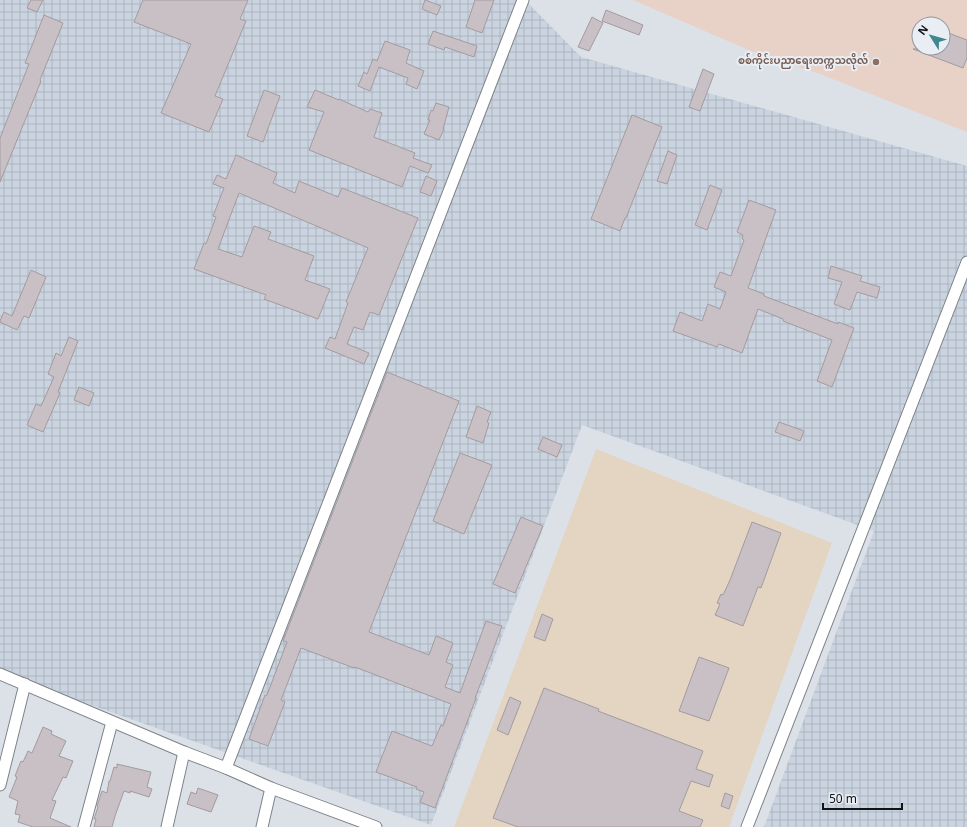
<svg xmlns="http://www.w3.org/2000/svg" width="967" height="827" font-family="Georgia,'Noto Sans Myanmar',serif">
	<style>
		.commercial { fill: #e4d4c2 }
		.industrial { fill: url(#industrial-grid) }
		.education { fill: #e8d1c6; fill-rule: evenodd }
		.building { fill: #c8c0c4; stroke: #a39b9f }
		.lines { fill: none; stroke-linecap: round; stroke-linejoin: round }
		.minor-casing { stroke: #7e8389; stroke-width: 13 }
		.minor { stroke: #fff; stroke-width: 11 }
		.education-dot { fill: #8d6e63; stroke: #e9eef5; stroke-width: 1.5 }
		.labels { text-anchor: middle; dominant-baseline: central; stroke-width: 4; stroke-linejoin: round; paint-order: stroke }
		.education-label { font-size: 10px; font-weight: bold; fill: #785e54; stroke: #e9eef5; text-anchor: end }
	</style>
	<defs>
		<pattern id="industrial-grid" width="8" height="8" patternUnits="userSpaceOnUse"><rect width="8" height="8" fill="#cad4e0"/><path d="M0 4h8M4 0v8" fill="none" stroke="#acb5bf"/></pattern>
	</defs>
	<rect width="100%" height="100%" fill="#dce1e8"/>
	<polygon class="commercial" points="596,449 832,543 729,827 454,827"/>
	<polygon class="industrial" points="0,0 525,0 581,57 967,166 967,827 764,827 874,531 582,425 431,825 0,673"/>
	<path class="education" d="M633 0H967V132L820 74 751 51ZM919 24H943V48H919Z"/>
	<g class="building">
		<polygon points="31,0 43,0 37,12 27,8"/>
		<polygon points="143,0 248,0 240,19 246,21 215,96 223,99 209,132 161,113 191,44 134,22"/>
		<polygon points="425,0 441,6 437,15 422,9"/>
		<polygon points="475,0 494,0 482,33 466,27"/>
		<polygon points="606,10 643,25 639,35 602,21"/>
		<polygon points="44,15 63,23 40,80 41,81 0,182 0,138 29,64 25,63"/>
		<polygon points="592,17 603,23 589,51 578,47"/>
		<polygon points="433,31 477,46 474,57 445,47 444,50 428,44"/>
		<polygon points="943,31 967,40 967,58 963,68 913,49 943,48"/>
		<polygon points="385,41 410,50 406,63 424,71 417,89 406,84 408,78 379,67 370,91 358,86 364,72 367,74 373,59 377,61"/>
		<polygon points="703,69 714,74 700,111 689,107"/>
		<polygon points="264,90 280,96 263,142 247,136"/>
		<polygon points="315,90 339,100 339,99 368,112 370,109 382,113 374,137 415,153 413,158 432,165 428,173 410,166 402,187 309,150 324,112 307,107"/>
		<polygon points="436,103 449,107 443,129 444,129 439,140 424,134 430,120 428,120 431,110 433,111"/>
		<polygon points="632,115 662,127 626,218 625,218 620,231 591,219"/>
		<polygon points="668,151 677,155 667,184 657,181"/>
		<polygon points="236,155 277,173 273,183 295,193 299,181 338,197 342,188 418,218 379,315 370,312 363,330 354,327 347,344 369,353 364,364 325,348 330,337 335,339 348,303 346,302 368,248 239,193 218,249 242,257 254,226 271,232 268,239 314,256 305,280 330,289 318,319 264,299 266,295 194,269 204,243 206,244 216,217 213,216 224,188 213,184 217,175 226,179"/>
		<polygon points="426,176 437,181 431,196 420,192"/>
		<polygon points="710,185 722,190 707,230 695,225"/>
		<polygon points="749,200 776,210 748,288 764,294 764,296 838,324 838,322 854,328 832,387 817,381 832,340 783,321 783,319 758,309 742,353 719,344 717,347 673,331 680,312 702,321 708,304 720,309 726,292 714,287 720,272 731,276 744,240 742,239 743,235 737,232"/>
		<polygon points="831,266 862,276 860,281 880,287 877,298 857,292 850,310 834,304 842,282 828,278"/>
		<polygon points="31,270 46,277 29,318 24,316 17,330 0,322 0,321 4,312 12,316"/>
		<polygon points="69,337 78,341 58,392 60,393 43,432 27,425 36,404 41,406 54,377 48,374 56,353 61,356"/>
		<polygon points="387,372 459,401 369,632 429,655 436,636 453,643 446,662 453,665 445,687 460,693 486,621 502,626 485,672 475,698 476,698 463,733 435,808 420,802 424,792 416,789 417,787 376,772 392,731 432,746 441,725 443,726 451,704 355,667 354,668 301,648 281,700 285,702 268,746 249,739 265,695 267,695 287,642 283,641"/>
		<polygon points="79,387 94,393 89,406 74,400"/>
		<polygon points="477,406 491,412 487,422 489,423 483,443 466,437"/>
		<polygon points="779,422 804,431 800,441 775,432"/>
		<polygon points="543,437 562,445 557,457 538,449"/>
		<polygon points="460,453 492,465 464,534 433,521"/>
		<polygon points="521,517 543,526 515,593 493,584"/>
		<polygon points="752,522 781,533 761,588 758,587 743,626 715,615 720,604 717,603 721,594 723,595 730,580"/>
		<polygon points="542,614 553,619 545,641 534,637"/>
		<polygon points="699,657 729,668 709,721 679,711"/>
		<polygon points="544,688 599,709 598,711 703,751 696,769 713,775 709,787 691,781 679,811 703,820 700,827 518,827 493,818"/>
		<polygon points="510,697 521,702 508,735 497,730"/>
		<polygon points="43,727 52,731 51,734 66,741 59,756 73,761 66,778 63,777 52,800 56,801 50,818 71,827 33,827 18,822 20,815 15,814 18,801 9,797 17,777 15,776 21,761 23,762 28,751 32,753"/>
		<polygon points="117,764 151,772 147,787 152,789 149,797 130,791 130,793 124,791 115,816 112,827 94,827 96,819 94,819 98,807 97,806 102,791 107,793 109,781 110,781 114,767 117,768"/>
		<polygon points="198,788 218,795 211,812 187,804 191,792 196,794"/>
		<polygon points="725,793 733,796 729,809 721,806"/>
	</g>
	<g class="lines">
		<defs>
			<g id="minor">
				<polyline points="0,674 184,752 226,768 271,788 376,827"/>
				<polyline points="226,768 523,0"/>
				<polyline points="0,785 25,684"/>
				<polyline points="84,827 112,722"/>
				<polyline points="167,827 184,752"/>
				<polyline points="262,827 271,788"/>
				<polyline points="747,827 967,262"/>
			</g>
		</defs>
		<use href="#minor" class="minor-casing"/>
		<use href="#minor" class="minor"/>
	</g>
	<circle class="education-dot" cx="876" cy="62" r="4"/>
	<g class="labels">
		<g class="education-label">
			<text x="868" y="62">စစ်ကိုင်းပညာရေးတက္ကသလိုလ်</text>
		</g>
	</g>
	<g transform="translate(931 36) rotate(307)"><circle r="19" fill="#e9eef5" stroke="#93969c"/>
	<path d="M0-3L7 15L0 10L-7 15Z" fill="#40888d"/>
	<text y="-6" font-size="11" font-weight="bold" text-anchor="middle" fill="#121316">N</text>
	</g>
	<path d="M823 803v6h79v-6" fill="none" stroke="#121316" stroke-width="2"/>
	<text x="829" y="803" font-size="12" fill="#121316" stroke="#e9eef5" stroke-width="3" paint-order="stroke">50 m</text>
</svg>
